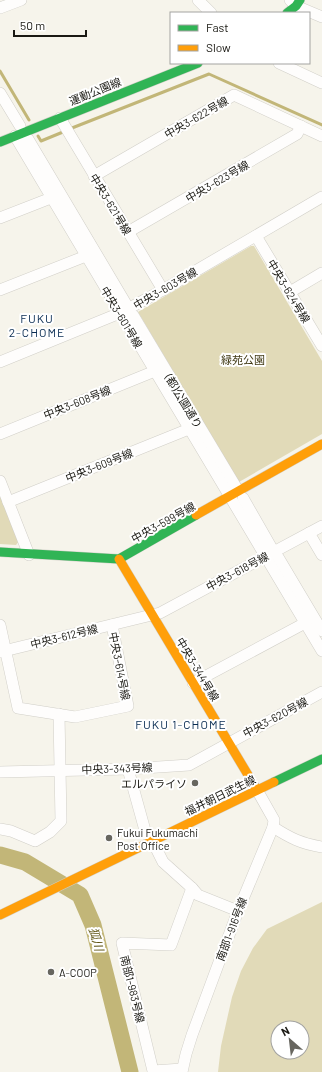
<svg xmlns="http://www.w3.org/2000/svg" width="322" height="1072" font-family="Barlow,'Noto Sans JP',sans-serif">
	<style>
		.green { fill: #e1dab8; fill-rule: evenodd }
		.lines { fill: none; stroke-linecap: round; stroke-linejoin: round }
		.stream { stroke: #c2b678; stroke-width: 3 }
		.river { stroke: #c2b678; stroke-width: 17 }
		.street-casing { stroke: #d1cfc8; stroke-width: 12 }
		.fast-casing { stroke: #d1cfc8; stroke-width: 10 }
		.slow-casing { stroke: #d1cfc8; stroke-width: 10 }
		.street { stroke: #fefdfc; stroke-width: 11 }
		.fast { stroke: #30b455; stroke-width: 9 }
		.slow { stroke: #ff9f0a; stroke-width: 9 }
		.poi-dot { fill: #67665f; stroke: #fff; stroke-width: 1.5 }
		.labels { text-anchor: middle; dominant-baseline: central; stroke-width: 4; stroke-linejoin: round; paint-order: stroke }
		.street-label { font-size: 11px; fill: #1a1913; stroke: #fff }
		.park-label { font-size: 11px; fill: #403914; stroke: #fff }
		.poi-label { font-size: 11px; fill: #1a1913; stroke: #fff; text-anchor: start }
		.neighbourhood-label { font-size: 12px; letter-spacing: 1px; fill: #082b51; stroke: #fff }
		.water-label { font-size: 12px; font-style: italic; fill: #5c510f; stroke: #fff }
	</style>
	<rect width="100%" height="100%" fill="#f6f4eb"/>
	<g class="green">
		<polygon points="251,246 254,246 322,361 322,434 239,482 138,312"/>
		<polygon points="0,494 19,541 16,545 0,544"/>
		<path d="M322 902V1072H218L221 1046 232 997 241 971 253 948 267 929ZM278 1028H302V1052H278Z"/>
	</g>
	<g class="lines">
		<g class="stream">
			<polyline points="0,71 29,120"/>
			<polyline points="72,128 209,74 322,125"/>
			<polyline points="38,136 41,141 63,132"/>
		</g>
		<polyline class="river" points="0,855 25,862 80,895 93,925 130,1072"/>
		<defs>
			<g id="street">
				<polyline points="198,0 211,13"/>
				<polyline points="290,0 296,6 322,17"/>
				<polyline points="0,8 21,0"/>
				<polyline points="279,63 322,83"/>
				<polyline points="0,93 20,126"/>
				<polyline points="60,118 163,290"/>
				<polyline points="15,136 322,651"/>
				<polyline points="28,139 126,304"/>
				<polyline points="94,176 234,95 322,136"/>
				<polyline points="0,218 51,198"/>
				<polyline points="128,232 297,134 301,126"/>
				<polyline points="256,236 322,346"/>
				<polyline points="0,290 86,256"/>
				<polyline points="290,292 322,273"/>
				<polyline points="133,315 236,487"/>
				<polyline points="0,362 120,313 163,290 322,197"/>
				<polyline points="0,434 155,371"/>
				<polyline points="0,481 29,555"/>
				<polyline points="243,498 271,547"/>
				<polyline points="8,502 189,429"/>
				<polyline points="309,533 322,555"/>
				<polyline points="278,557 322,631"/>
				<polyline points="0,625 18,708 75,717 128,706 112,625"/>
				<polyline points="0,652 160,613 322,526"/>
				<polyline points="193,683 305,623"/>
				<polyline points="128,769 146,834"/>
				<polyline points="0,772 128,769 189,765 322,692"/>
				<path d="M273 827C290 838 302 844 322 847"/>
				<polyline points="0,829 11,831 35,841 50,832 61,821 59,714"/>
				<polyline points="156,848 163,862 192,888"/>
				<polyline points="182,1069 153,1071 122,943 171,945 192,888 198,895 238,911"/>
				<polyline points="182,1072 186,1054 192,1035 238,911 273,827 274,820 257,790"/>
			</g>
			<g id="fast">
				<polyline points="287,13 296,6 300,0"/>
				<polyline points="0,142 198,63"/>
				<polyline points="0,552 119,559 196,515"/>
				<polyline points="274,782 322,759"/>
			</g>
			<g id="slow">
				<polyline points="196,515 322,444"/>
				<polyline points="119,559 257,790"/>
				<polyline points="0,915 274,782"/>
			</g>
		</defs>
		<use href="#street" class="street-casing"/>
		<use href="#fast" class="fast-casing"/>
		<use href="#slow" class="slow-casing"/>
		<use href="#street" class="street"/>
		<use href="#fast" class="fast"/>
		<use href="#slow" class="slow"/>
	</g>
	<g class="poi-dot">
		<circle cx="195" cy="783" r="4"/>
		<circle cx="109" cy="838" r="4"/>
		<circle cx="51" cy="972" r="4"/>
	</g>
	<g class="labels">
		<g class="street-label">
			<text transform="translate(95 91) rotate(-22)">運動公園線</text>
			<text transform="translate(196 117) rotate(-30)">中央3-622号線</text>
			<text transform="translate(217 181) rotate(-30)">中央3-623号線</text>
			<text transform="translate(111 204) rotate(59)">中央3-621号線</text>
			<text transform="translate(165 288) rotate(-30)">中央3-603号線</text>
			<text transform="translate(289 291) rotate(59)">中央3-624号線</text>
			<text transform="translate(122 317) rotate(59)">中央3-601号線</text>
			<text transform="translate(184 401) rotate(59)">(都)公園通り</text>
			<text transform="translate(77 402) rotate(-22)">中央3-608号線</text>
			<text transform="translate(99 465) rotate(-22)">中央3-609号線</text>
			<text transform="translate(163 522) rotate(-29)">中央3-599号線</text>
			<text transform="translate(237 571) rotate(-28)">中央3-618号線</text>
			<text transform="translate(64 636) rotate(-14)">中央3-612号線</text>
			<text transform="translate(120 666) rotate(79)">中央3-614号線</text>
			<text transform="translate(198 669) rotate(59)">中央3-344号線</text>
			<text transform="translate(275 717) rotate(-28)">中央3-620号線</text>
			<text transform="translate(117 768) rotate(-2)">中央3-343号線</text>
			<text transform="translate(220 795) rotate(-26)">福井朝日武生線</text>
			<text transform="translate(231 929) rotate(-69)">南部1-916号線</text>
			<text transform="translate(133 989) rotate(76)">南部1-983号線</text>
		</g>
		<g class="park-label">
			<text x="243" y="359">緑苑公園</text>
		</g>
		<g class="poi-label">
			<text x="187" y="783" text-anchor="end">エルパライソ</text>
			<text x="117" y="832">Fukui Fukumachi<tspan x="117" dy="13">Post Office</tspan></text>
			<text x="59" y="972">A-COOP</text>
		</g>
		<g class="neighbourhood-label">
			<text x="37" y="318">FUKU<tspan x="37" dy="14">2-CHOME</tspan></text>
			<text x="181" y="724">FUKU 1-CHOME</text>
		</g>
		<g class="water-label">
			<text transform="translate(97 939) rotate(75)">狐川</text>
		</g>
	</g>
	<rect x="170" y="12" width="140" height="52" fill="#ffffff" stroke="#a3a3a1"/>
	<rect x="178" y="25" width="20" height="6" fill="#30b455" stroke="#a3a3a1"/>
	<text x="206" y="32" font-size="12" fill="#1a1913">Fast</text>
	<rect x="178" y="45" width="20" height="6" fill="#ff9f0a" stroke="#a3a3a1"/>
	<text x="206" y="52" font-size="12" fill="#1a1913">Slow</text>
	<g transform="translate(290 1040) rotate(332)"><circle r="19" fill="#ffffff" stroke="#a3a3a1"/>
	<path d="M0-3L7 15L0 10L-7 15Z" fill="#67665f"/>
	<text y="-6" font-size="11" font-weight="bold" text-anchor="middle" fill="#1a1913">N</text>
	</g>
	<path d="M14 30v6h72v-6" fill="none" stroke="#1a1913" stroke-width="2"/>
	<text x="20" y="30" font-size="12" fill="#1a1913" stroke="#ffffff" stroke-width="3" paint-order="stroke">50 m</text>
</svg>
